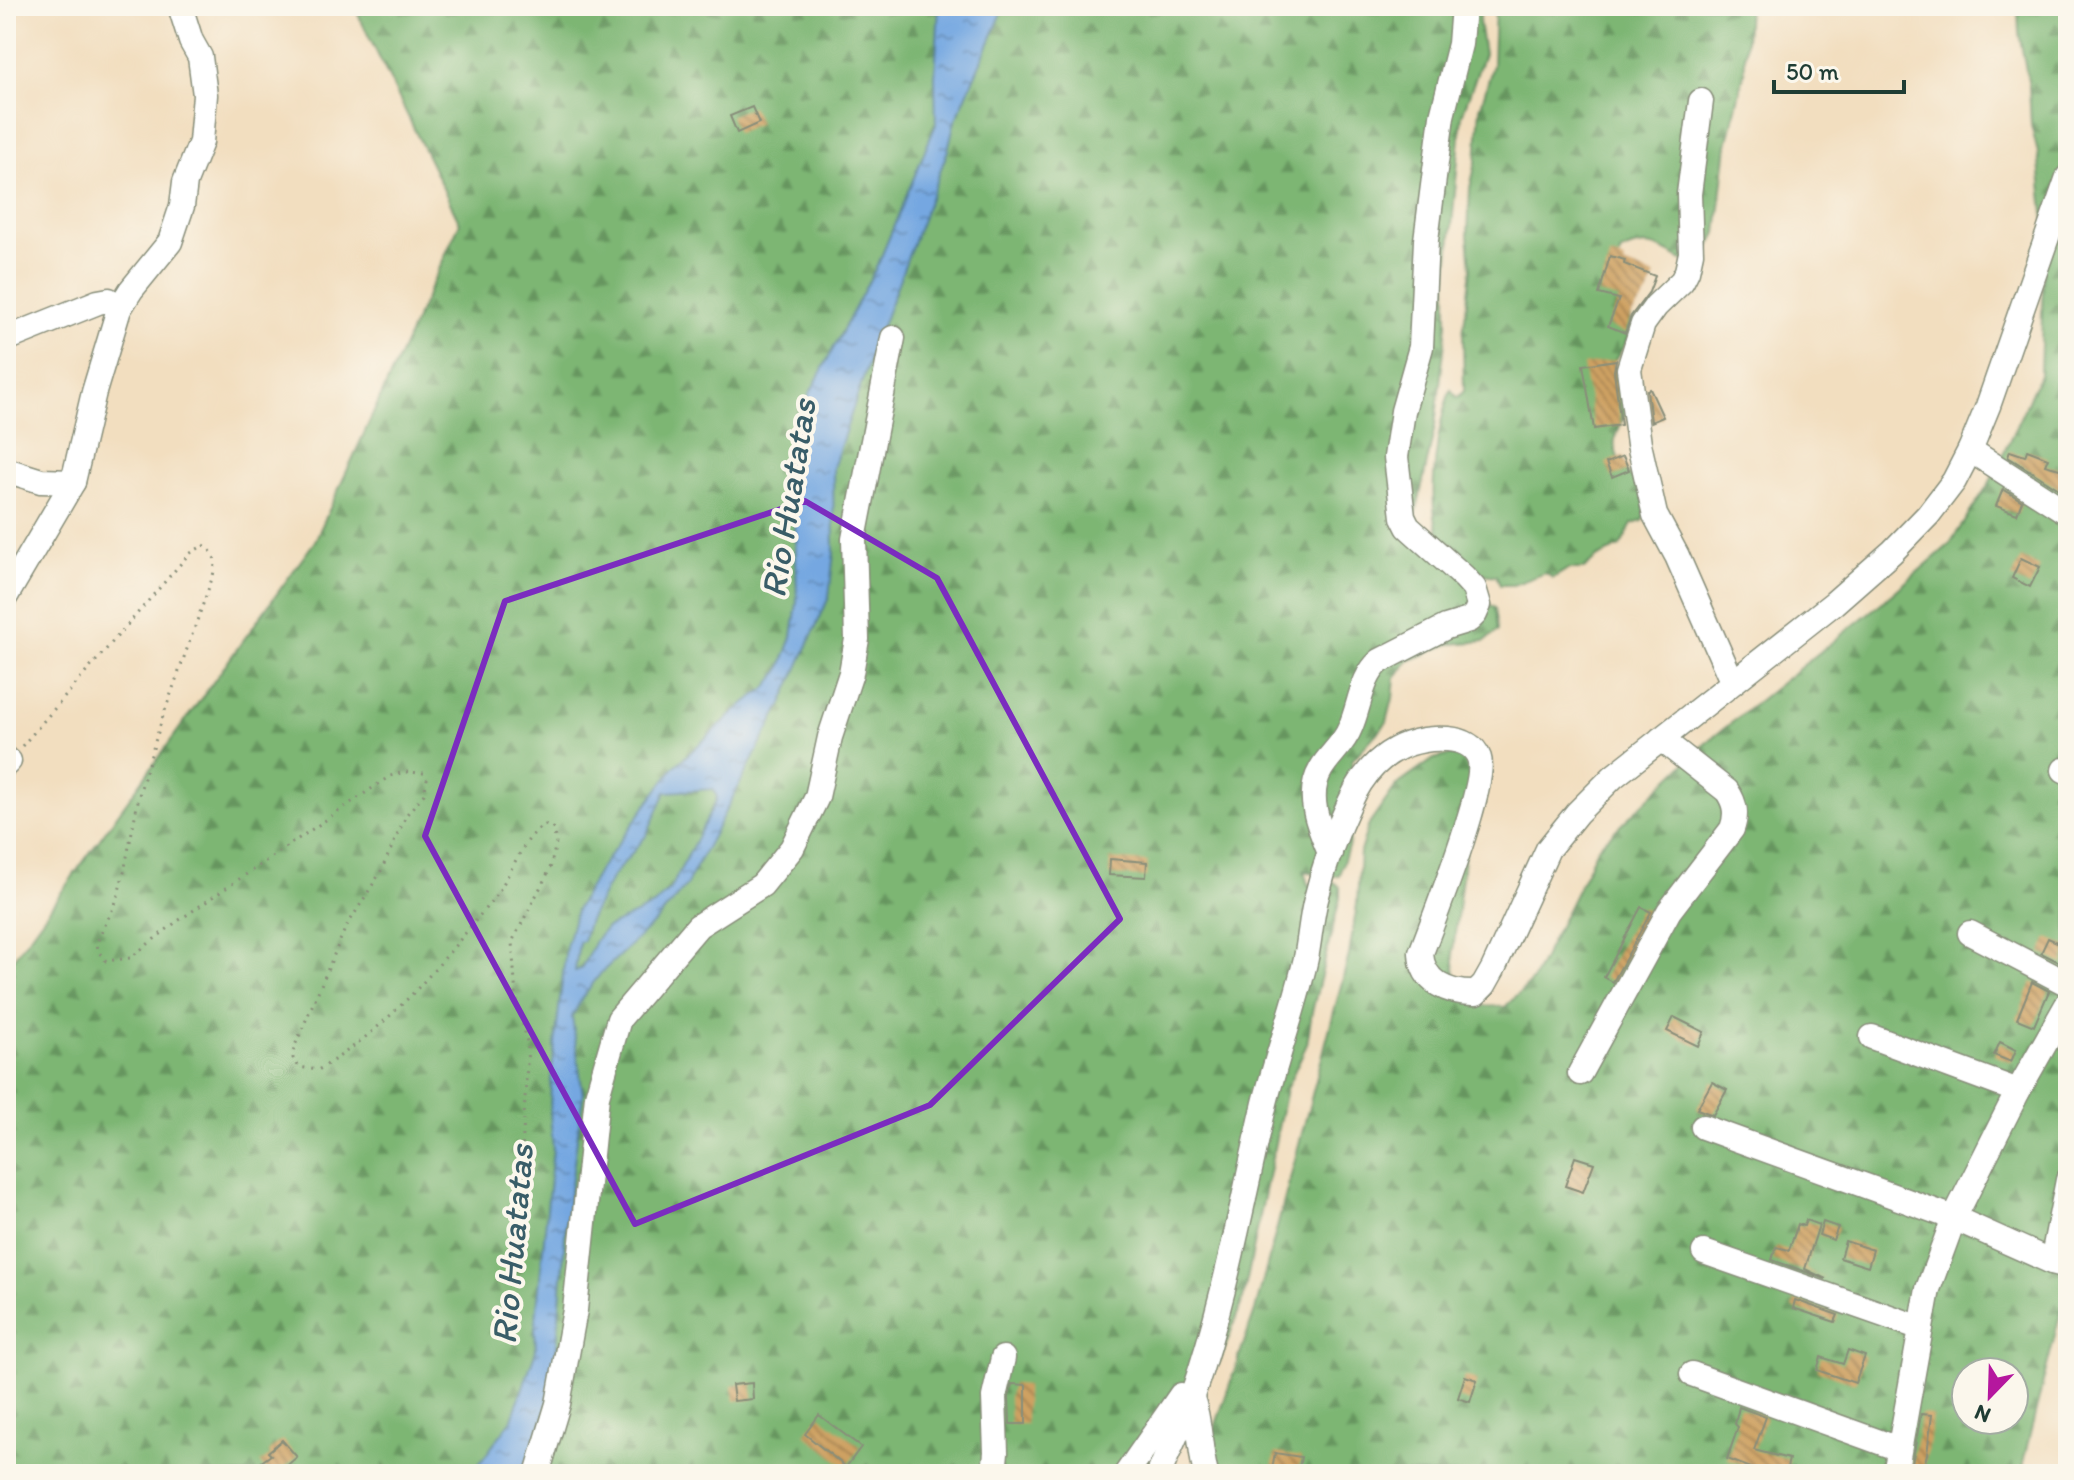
<svg xmlns="http://www.w3.org/2000/svg" width="2074" height="1480" font-family="Itim,sans-serif">
	<style>
		.forest { fill: url(#forest-firs); stroke: #4e7a54; stroke-width: 2; fill-rule: evenodd }
		.water { fill: url(#water-ripples); stroke: #4a728a; stroke-width: 2; fill-rule: evenodd }
		.building { fill: url(#building-back-hatch) }
		.lines { fill: none; stroke-linecap: round; stroke-linejoin: round }
		.minor-casing { stroke: #888e7a; stroke-width: 27 }
		.path { stroke: #888e7a; stroke-width: 3; stroke-dasharray: 2 6; stroke-linecap: butt }
		.minor { stroke: #fff; stroke-width: 24 }
		.marked { fill: none; stroke: #7b2cbf; stroke-width: 6; stroke-linejoin: round }
		.labels { text-anchor: middle; dominant-baseline: central; stroke-width: 8; stroke-linejoin: round; paint-order: stroke }
		.water-label { font-size: 36px; font-style: italic; fill: #395d68; stroke: #fbf7ec }
	</style>
	<defs>
		<pattern id="forest-firs" width="22" height="20" patternUnits="userSpaceOnUse" patternTransform="scale(2)"><rect width="22" height="20" fill="#7db673"/><path d="M5 1l3.5 6h-7zM16 11l3.5 6h-7z" fill="#66955f"/></pattern>
		<pattern id="water-ripples" width="26" height="14" patternUnits="userSpaceOnUse" patternTransform="scale(2)"><rect width="26" height="14" fill="#75a7e1"/><path d="M2 4q2-2 4 0t4 0M15 11q2-2 4 0t4 0" fill="none" stroke="#5f89b7"/></pattern>
		<pattern id="building-back-hatch" width="6" height="6" patternUnits="userSpaceOnUse" patternTransform="scale(2)"><rect width="6" height="6" fill="#cea162"/><path d="M-1 5l2 2M0 0l6 6M5-1l2 2" fill="none" stroke="#a78452"/></pattern>
	</defs>
	<rect width="100%" height="100%" fill="#fbf7ec"/>
	<filter id="ink" filterUnits="userSpaceOnUse"><feTurbulence type="fractalNoise" baseFrequency=".0125" numOctaves="2"/><feDisplacementMap in="SourceGraphic" scale="16" xChannelSelector="R" yChannelSelector="G"/><feConvolveMatrix kernelMatrix="1 2 1 2 8 2 1 2 1" color-interpolation-filters="sRGB"/></filter>
	<filter id="wash" filterUnits="userSpaceOnUse"><feTurbulence type="fractalNoise" baseFrequency=".006" numOctaves="4" result="noise"/><feDisplacementMap in="SourceGraphic" scale="32" xChannelSelector="R" yChannelSelector="G"/><feGaussianBlur stdDeviation="1.8" result="paint"/><feColorMatrix in="noise" values="0 0 0 0 0 0 0 0 0 0 0 0 0 0 0 0 0 1.4 0 .05"/><feComposite in="paint" operator="in"/></filter>
	<g filter="url(#wash)">
		<rect width="100%" height="100%" fill="#f2debf"/>
		<g class="forest">
			<polygon points="354,6 1482,6 1479,22 1484,54 1462,115 1447,280 1447,324 1435,426 1413,527 1484,600 1495,608 1498,630 1485,641 1449,644 1408,661 1395,677 1393,698 1387,722 1352,760 1352,777 1343,825 1350,841 1339,875 1334,876 1304,871 1308,885 1334,882 1340,887 1340,898 1312,1012 1307,1044 1286,1089 1243,1299 1222,1356 1153,1474 6,1474 6,969 315,541 460,223"/>
			<path d="M1495 6H1748L1744 74 1727 145 1717 233 1699 267C1667 256 1653 233 1620 253 1614 283 1631 297 1631 322 1631 338 1621 351 1613 363 1617 379 1628 395 1625 412 1624 424 1612 435 1615 448 1620 477 1652 484 1643 521L1632 524 1620 547 1596 558 1584 569H1568L1553 578 1545 573 1513 585H1500L1496 575C1470 577 1472 561 1458 548 1452 542 1443 542 1439 533 1427 503 1437 419 1451 390L1457 398 1464 391 1463 334 1471 269 1468 235 1470 188 1476 162 1480 109 1493 65Z"/>
			<path d="M2018 6H2068V1283L2024 1458V1474H1199L1255 1311 1349 955 1357 904 1360 852 1368 826 1396 786 1434 759 1462 752 1475 765 1453 952 1457 991 1476 1005 1505 1007 1532 981 1598 847 1706 743 1885 600 1949 545 1990 482 2040 375 2045 222 2038 153 2031 125 2029 86 2019 33ZM1966 1372H2014V1420H1966Z"/>
		</g>
		<path class="water" d="M939 6H1005L954 124 948 150 871 355 833 468 834 552 829 597 782 704 686 886 657 920 601 973 582 998 572 1017 583 1095 566 1222 554 1384 533 1452 521 1474H472L512 1419 536 1350 535 1328 553 1149 550 1112 551 1079 566 947 576 910 599 870 675 766 746 702 766 688 780 670 792 637 797 603 795 519 785 481 789 442 795 421 879 262 936 124 935 76ZM713 789 717 797 715 803 671 888 654 905 606 928 596 939 581 969 575 971 579 942 583 941 588 922 612 877 646 836 666 792Z"/>
		<g id="blocks">
			<g class="building">
				<polygon points="752,107 759,123 737,133 730,116"/>
				<polygon points="1610,256 1625,260 1624,264 1655,276 1649,292 1631,316 1625,333 1608,326 1619,299 1599,294"/>
				<polygon points="1616,360 1614,371 1621,425 1594,429 1583,365"/>
				<polygon points="1650,389 1663,417 1651,422 1647,390"/>
				<polygon points="2027,450 2048,458 2045,465 2067,471 2067,494 2008,457 2010,451 2025,456"/>
				<polygon points="1623,456 1629,470 1612,477 1606,463"/>
				<polygon points="2003,489 2022,501 2017,514 1996,506"/>
				<polygon points="2021,558 2040,567 2030,587 2012,578"/>
				<polygon points="1110,859 1147,862 1146,877 1109,875"/>
				<polygon points="1641,907 1651,912 1613,982 1604,977"/>
				<polygon points="2048,938 2068,947 2063,964 2041,953"/>
				<polygon points="2032,982 2049,991 2034,1026 2017,1019"/>
				<polygon points="1674,1017 1704,1032 1698,1046 1667,1031"/>
				<polygon points="2000,1042 2016,1050 2011,1062 1994,1055"/>
				<polygon points="1712,1082 1727,1090 1713,1115 1697,1109"/>
				<polygon points="1575,1157 1594,1163 1583,1192 1565,1186"/>
				<polygon points="1806,1220 1819,1225 1805,1269 1826,1279 1772,1260 1776,1247 1789,1250 1798,1224 1804,1226"/>
				<polygon points="1823,1222 1838,1227 1833,1240 1819,1235"/>
				<polygon points="1845,1241 1873,1250 1868,1267 1840,1258"/>
				<polygon points="1795,1300 1838,1315 1835,1322 1793,1308"/>
				<polygon points="1848,1350 1865,1356 1855,1383 1817,1370 1821,1357 1843,1364"/>
				<polygon points="1465,1376 1477,1380 1470,1402 1458,1398"/>
				<polygon points="752,1383 753,1399 734,1401 732,1385"/>
				<polygon points="1012,1384 1026,1385 1026,1424 1010,1424 1009,1397"/>
				<polygon points="1739,1407 1766,1417 1754,1450 1789,1459 1786,1472 1772,1468 1770,1474 1767,1474 1727,1459 1738,1427 1735,1424"/>
				<polygon points="1921,1414 1932,1415 1927,1454 1922,1474 1910,1474"/>
				<polygon points="819,1415 861,1447 846,1467 805,1434"/>
				<polygon points="282,1440 297,1457 283,1469 282,1467 274,1474 269,1474 260,1463 271,1455 268,1452"/>
				<polygon points="1275,1453 1301,1457 1298,1474 1271,1474"/>
			</g>
		</g>
	</g>
	<g filter="url(#ink)">
		<use href="#blocks" fill-opacity="0" stroke="#888e7a" stroke-width="2"/>
		<g class="lines">
			<defs>
				<g id="minor">
					<polyline points="1701,101 1689,194 1691,253 1687,271 1682,281 1656,306 1643,324 1629,369 1639,444 1655,515 1677,556 1732,681"/>
					<polyline points="6,339 98,302 109,300 119,309"/>
					<polyline points="1970,450 2068,513"/>
					<polyline points="6,470 41,481 73,482"/>
					<polyline points="6,596 73,482 94,392 119,309 131,290 170,242 182,206 185,182 201,142 205,95 200,57 191,41 180,6"/>
					<polyline points="6,764 9,761"/>
					<polyline points="2064,770 2068,772"/>
					<path d="M1330 853C1319 827 1305 796 1321 769 1329 755 1344 744 1350 728 1360 706 1361 677 1380 661L1446 627 1469 620 1475 614 1479 605 1474 588 1464 577 1408 527 1403 517 1396 457 1403 411 1421 347 1426 240 1442 116 1460 44 1463 6"/>
					<polyline points="1970,933 2068,984"/>
					<polyline points="1872,1037 2018,1091"/>
					<path d="M1580 1073 1669 911 1732 829C1737 815 1736 804 1727 791L1661 739"/>
					<polyline points="1703,1127 1954,1218 2052,1262 2068,1266"/>
					<polyline points="1704,1252 1921,1328"/>
					<polyline points="2052,1262 2068,1180"/>
					<polyline points="1692,1374 1899,1449"/>
					<path d="M1192 1398C1201 1423 1199 1448 1206 1474"/>
					<polyline points="537,1474 558,1404 575,1310 597,1096 619,1019 698,926 762,885 792,848 817,797 830,737 851,673 857,639 854,539 893,338"/>
					<polyline points="994,1474 996,1452 994,1397 1003,1358"/>
					<polyline points="1126,1474 1181,1395"/>
					<path d="M1159 1474C1169 1448 1183 1423 1192 1396 1225 1301 1242 1201 1265 1103 1277 1055 1295 1007 1306 958 1310 938 1311 918 1316 899 1324 866 1336 832 1350 802 1362 775 1380 754 1408 744 1428 737 1470 733 1479 758 1488 783 1433 921 1421 953 1422 983 1449 994 1476 993L1484 985 1493 969 1548 849 1577 813 1613 777 1834 603 1892 552 1928 515 1954 481 1970 450 1988 406 2068 177"/>
					<polyline points="1895,1474 1928,1289 1954,1218 2018,1091 2068,1003"/>
				</g>
			</defs>
			<use href="#minor" class="minor-casing"/>
			<path class="path" d="M22 746 189 554 204 545C217 555 216 561 213 576L162 719 140 791 124 872 116 902 97 942 98 951 106 961 130 958 175 923 390 776 405 772 424 773 427 779 424 794 407 814 380 873 345 929 294 1048 293 1058 299 1067 318 1070C392 1026 439 966 493 899 509 880 523 835 545 825L553 828 556 843 550 869 512 942 516 997 528 1046 520 1187 511 1231"/>
			<use href="#minor" class="minor"/>
		</g>
	</g>
	<path class="marked" d="M805 501 937 578 1120 919 930 1105 635 1224 425 836 505 601Z"/>
	<g class="labels">
		<g class="water-label">
			<text transform="translate(788 498) rotate(-81)">Rio Huatatas</text>
			<text transform="translate(512 1244) rotate(-85)">Rio Huatatas</text>
		</g>
	</g>
	<rect width="2074" height="1480" fill="none" stroke="#fbf7ec" stroke-width="32"/>
	<g transform="translate(1990 1396) rotate(203)"><circle r="38" fill="#fbf7ec" stroke="#a3ada2" stroke-width="2"/>
	<path d="M0-6L14 30L0 20L-14 30Z" fill="#b5179e"/>
	<text y="-12" font-size="22" font-weight="bold" text-anchor="middle" fill="#1f3d34">N</text>
	</g>
	<path d="M1774 80v12h130v-12" fill="none" stroke="#1f3d34" stroke-width="4"/>
	<text x="1786" y="80" font-size="24" fill="#1f3d34" stroke="#fbf7ec" stroke-width="6" paint-order="stroke">50 m</text>
</svg>
